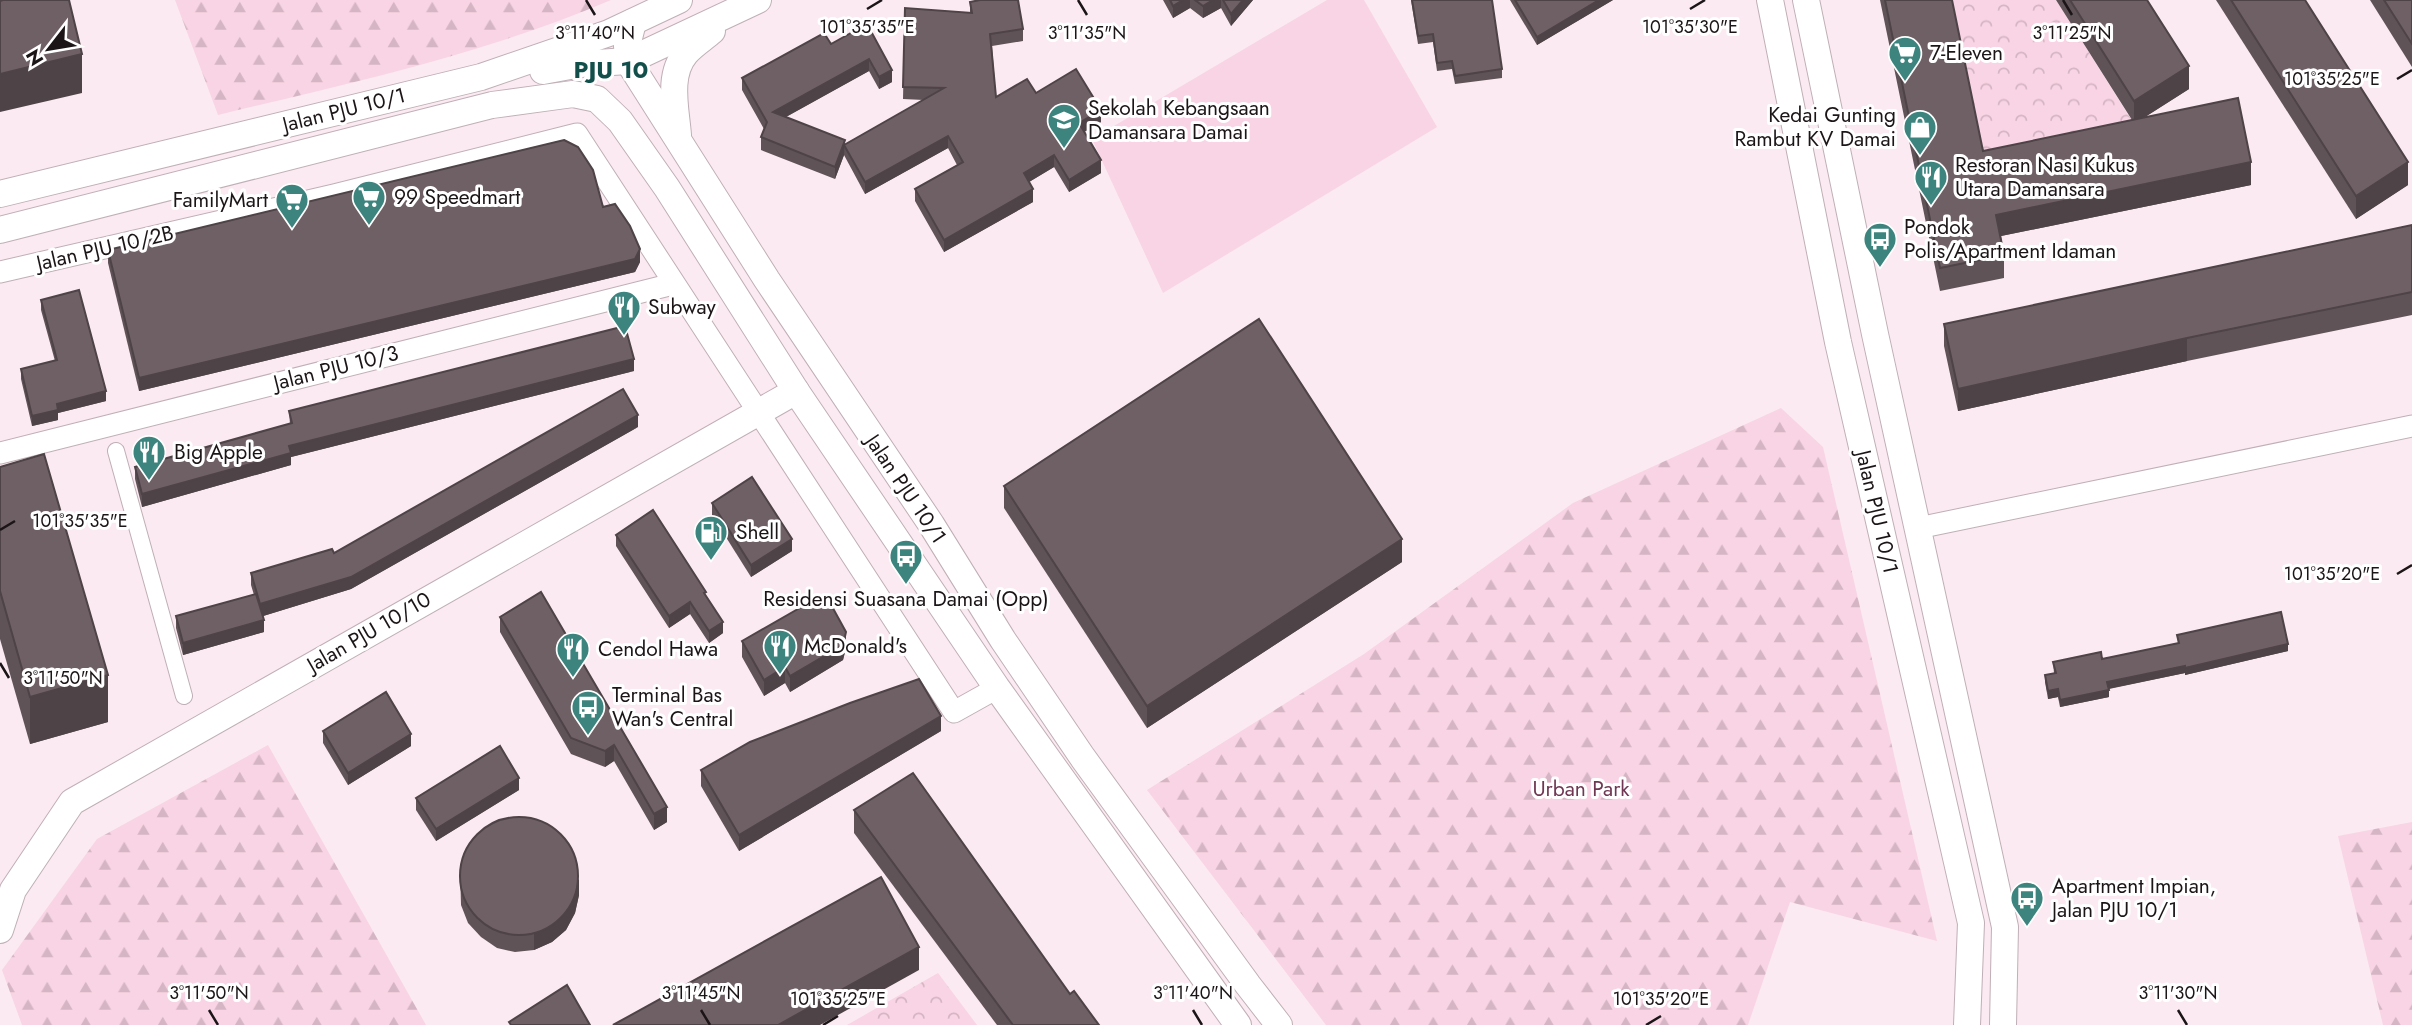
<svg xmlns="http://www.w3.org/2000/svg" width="2412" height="1025" font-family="Jost,sans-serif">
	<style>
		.forest { fill: url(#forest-firs) }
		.park { fill: url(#park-crowns) }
		.garden { fill: #f9d4e4 }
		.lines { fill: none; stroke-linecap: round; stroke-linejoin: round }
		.pedestrian-casing { stroke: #c0afb6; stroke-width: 18 }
		.minor-casing { stroke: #c0afb6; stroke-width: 23 }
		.tertiary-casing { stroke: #c0afb6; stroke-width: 28 }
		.pedestrian { stroke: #fff; stroke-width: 16 }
		.minor { stroke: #fff; stroke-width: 21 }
		.tertiary { stroke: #fff; stroke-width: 26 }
		.wall { fill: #5f5358 }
		.shaded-wall { fill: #4e4347 }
		.building { fill: #6f6066; stroke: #4e4347; stroke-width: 2 }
		.ticks { fill: none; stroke: #1b1518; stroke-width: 2.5 }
		.labels { text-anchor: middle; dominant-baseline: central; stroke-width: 6; stroke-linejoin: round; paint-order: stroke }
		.poi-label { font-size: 21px; fill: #1b1518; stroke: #fff; text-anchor: start }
		.street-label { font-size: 21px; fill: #1b1518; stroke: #fff }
		.park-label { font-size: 21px; fill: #6f3753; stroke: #fff }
		.quarter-label { font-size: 24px; font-weight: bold; fill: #124f4b; stroke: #fff }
		.ticks-label { font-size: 18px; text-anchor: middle; fill: #1b1518; stroke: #fff; stroke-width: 6; stroke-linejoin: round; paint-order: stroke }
	</style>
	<defs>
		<pattern id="forest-firs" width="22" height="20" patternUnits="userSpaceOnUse" patternTransform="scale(1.75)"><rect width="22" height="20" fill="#f9d4e4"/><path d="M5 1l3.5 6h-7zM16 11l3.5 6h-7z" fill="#d5b5c3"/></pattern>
		<pattern id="park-crowns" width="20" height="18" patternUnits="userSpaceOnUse" patternTransform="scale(1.75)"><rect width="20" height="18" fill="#f9d4e4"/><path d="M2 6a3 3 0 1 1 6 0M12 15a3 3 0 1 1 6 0" fill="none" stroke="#d5b5c3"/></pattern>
	</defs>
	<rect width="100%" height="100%" fill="#fbeaf1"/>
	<g class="forest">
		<path d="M175 0H611C485 54 350 83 218 115Z"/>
		<polygon points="1781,408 1823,447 1937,941 1790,902 1748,1025 1326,1025 1147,790 1364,654 1573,503"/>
		<polygon points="268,745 426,1025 22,1025 2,970 97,839"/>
		<polygon points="2412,822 2412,1025 2383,1025 2338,836"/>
	</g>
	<g class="park">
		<polygon points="1948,0 2056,0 2134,124 1980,159"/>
		<polygon points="938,973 977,1025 847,1025"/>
	</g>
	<polygon class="garden" points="1327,0 1364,0 1437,127 1163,293 1092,139"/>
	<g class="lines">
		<defs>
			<polyline id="pedestrian" points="116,451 184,696"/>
			<g id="minor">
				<polyline points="0,272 334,195 577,134 954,712 997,688"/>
				<polyline points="0,453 673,284"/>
				<polyline points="1918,528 2412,426"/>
			</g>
			<g id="tertiary">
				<polyline points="1770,0 1838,342 1971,923 1967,1025"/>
				<polyline points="1806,0 1875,334 2005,927 2003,1025"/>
				<polyline points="633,22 627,46 628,61 767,280 931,524 1003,640 1083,758 1248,985 1279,1025"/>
				<polyline points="543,71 581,64 628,61 758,0"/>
				<path d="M678 135C676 109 667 75 686 53 693 45 704 38 712 31"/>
				<polyline points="0,194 481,77 609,33 679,0"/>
				<polyline points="0,230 492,105 573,94 597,99 620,121 667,188 796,391 997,688 1238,1025"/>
				<polyline points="0,930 13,890 72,802 796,391"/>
			</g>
		</defs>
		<use href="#pedestrian" class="pedestrian-casing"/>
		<use href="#minor" class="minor-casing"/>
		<use href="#tertiary" class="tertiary-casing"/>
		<use href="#pedestrian" class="pedestrian"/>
		<use href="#minor" class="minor"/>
		<use href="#tertiary" class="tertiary"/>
	</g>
	<g class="wall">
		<polygon points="1163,0 1253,0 1231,26 1221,8 1203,18 1190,8 1173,18"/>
		<polygon points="1411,0 1492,0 1502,69 1502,78 1455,84 1452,69 1437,71 1433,42 1418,44"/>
		<polygon points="1510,0 1613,0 1537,45"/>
		<polygon points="1880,0 1952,0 1983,151 2132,120 2056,0 2147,0 2189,89 2145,117 2251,185 2001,236 2004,255 2004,278 1940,291"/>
		<polygon points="2216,0 2305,0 2408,185 2356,219"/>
		<polygon points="2370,0 2412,0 2412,67"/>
		<polygon points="970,2 1023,29 1023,41 992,46 996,97 1036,93 1101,122 1084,132 1101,173 1069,192 1054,167 1029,182 1033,202 944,252 915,201 915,189 957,165 948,148 865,194 844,155 835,179 761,150 761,137 764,129 742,90 742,78 831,44 867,24 892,82 879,89 869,71 786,117 845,144 924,100 903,99 905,8 970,13"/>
		<polygon points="603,207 640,262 635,272 139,391 108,263 108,250"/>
		<polygon points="2412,225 2412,315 2187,361 1958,411 1944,346 1944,324"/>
		<polygon points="41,300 106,401 58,413 58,420 32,426 21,379 21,369 55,361 41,310"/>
		<polygon points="634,371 291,457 291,465 142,507 135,479 135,467 290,424 289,411"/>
		<polygon points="638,427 351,589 263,616 264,632 183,655 176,628 176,616 254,595 251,585 251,573 334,553"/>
		<polygon points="0,467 108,722 30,744 0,639"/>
		<polygon points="1004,486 1402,562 1147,728 1004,508"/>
		<polygon points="712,503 792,551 751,577 712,515"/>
		<polygon points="616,535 706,596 723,633 709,643 690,614 669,628 616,546"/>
		<polygon points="541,592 667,822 654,830 614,761 605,767 571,754 500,632 500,617"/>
		<polygon points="2177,635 2288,651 2185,675 2185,673 2109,689 2109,697 2060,707 2058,697 2048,699 2045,682 2045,675 2054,673 2053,662 2102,659 2178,643"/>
		<polygon points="742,641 846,648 843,660 790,692 785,683 764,696 742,657"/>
		<polygon points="323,731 411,746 348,785 323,743"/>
		<polygon points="941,731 739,851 701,786 701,770"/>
		<polygon points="519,790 436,841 416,810 416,798"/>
		<polygon points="854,810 1070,994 1099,1025 997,1025 854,833"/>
		<polygon points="460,869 579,895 575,913 566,930 552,942 534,950 515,952 497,948 481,937 468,923 461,905"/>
	</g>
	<g class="shaded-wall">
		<polygon points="1183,0 1190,0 1190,8 1173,18 1173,6"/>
		<polygon points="1213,0 1221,0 1221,8 1203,18 1203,6"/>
		<polygon points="1243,0 1253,0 1231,26 1231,14"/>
		<polygon points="1599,0 1613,0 1537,45 1537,37"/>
		<polygon points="82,54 82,93 0,112 0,74"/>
		<polygon points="869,59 869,71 773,124 773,112"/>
		<polygon points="2189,66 2189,89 2134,124 2134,101"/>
		<polygon points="892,70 892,82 879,89 879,77"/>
		<polygon points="1101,110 1101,122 1079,135 1079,123"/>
		<polygon points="948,136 948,148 865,194 865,182"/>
		<polygon points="845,140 844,155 835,179 835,167"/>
		<polygon points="1054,155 1054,167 1024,185 1024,173"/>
		<polygon points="1101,160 1101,173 1069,192 1069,180"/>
		<polygon points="2251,162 2251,185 1996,237 1996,215"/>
		<polygon points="2408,162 2408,185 2356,219 2356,196"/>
		<polygon points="1033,189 1033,202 944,252 944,240"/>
		<polygon points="640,249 640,262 635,272 139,391 139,378"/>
		<polygon points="2187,338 2187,361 1958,411 1958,389"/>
		<polygon points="634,359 634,371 291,457 291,465 142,507 142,494 289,446"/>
		<polygon points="106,391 106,401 58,413 58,420 32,426 32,416 57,404"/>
		<polygon points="638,415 638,427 351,589 260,617 260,604"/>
		<polygon points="792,539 792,551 751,577 751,565"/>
		<polygon points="1402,539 1402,562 1147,728 1147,706"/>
		<polygon points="690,602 690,614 669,628 669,616"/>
		<polygon points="264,620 264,632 183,655 183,643"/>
		<polygon points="723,622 723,633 709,643 709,631"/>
		<polygon points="846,632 846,648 843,660 790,692 790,676"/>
		<polygon points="2288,644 2288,651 2185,675 2185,668"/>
		<polygon points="2185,666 2185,673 2107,689 2107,682"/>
		<polygon points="785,667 785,683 764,696 764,680"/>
		<polygon points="108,675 108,722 30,744 30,697"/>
		<polygon points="2058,689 2058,697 2048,699 2048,691"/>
		<polygon points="2109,690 2109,697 2060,707 2060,700"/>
		<polygon points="941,716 941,731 739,851 739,835"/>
		<polygon points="411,734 411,746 348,785 348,773"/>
		<polygon points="614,745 614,761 605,767 605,751"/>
		<polygon points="519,778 519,790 436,841 436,829"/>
		<polygon points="667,807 667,822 654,830 654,814"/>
		<polygon points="579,879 579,895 575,913 566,930 552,942 534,950 534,934"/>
		<polygon points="919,947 919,970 820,1025 778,1025"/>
	</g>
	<g class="building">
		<polygon points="3,0 69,0 82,54 0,74 0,1"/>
		<polygon points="980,0 1018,0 1023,29 990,34 996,97 1027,79 1036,93 1076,69 1101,110 1079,123 1101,160 1069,180 1054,155 1024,173 1033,189 944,240 915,189 963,162 948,136 865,182 844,145 944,88 903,87 905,8 972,13 970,2"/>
		<polygon points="1170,0 1183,0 1173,6"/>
		<polygon points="1195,0 1213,0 1203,6"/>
		<polygon points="1223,0 1243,0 1231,14"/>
		<polygon points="1412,0 1492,0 1502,69 1455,76 1452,61 1437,63 1433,34 1418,36"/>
		<polygon points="1515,0 1599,0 1537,37"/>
		<polygon points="1885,0 1952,0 1983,151 2238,98 2251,162 1996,215 2004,255 1940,268"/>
		<polygon points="2070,0 2147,0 2189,66 2134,101"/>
		<polygon points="2231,0 2305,0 2408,162 2356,196"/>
		<polygon points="2384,0 2412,0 2412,44"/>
		<polygon points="867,24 892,70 879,77 869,59 773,112 845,140 835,167 761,137 767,122 742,78 824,33 831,44"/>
		<polygon points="564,140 578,147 593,170 603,207 615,204 630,226 640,249 635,259 139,378 108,250"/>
		<polygon points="2412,225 2412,292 2187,338 1958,389 1944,324"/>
		<polygon points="79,290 106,391 57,404 58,410 32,416 21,369 57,360 41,300"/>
		<polygon points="1259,319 1402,539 1147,706 1004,486"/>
		<polygon points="625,326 634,359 289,446 291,453 142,494 135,467 292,423 289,411"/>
		<polygon points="623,389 638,415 351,577 260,604 251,573 332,549 334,553"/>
		<polygon points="44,454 108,675 30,697 0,591 0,467"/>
		<polygon points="752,477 792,539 751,565 712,503"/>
		<polygon points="653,510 706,592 704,593 723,622 709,631 690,602 669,616 616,535"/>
		<polygon points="541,592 667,807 654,814 614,745 605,751 571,738 500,617"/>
		<polygon points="256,594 264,620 183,643 176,616"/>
		<polygon points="817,598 821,605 829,601 846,632 843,645 790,676 785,667 764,680 742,641"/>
		<polygon points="2281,612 2288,644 2185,668 2185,666 2107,682 2109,690 2060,700 2058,689 2048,691 2045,675 2056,673 2053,662 2101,652 2102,659 2179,643 2177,635"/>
		<polygon points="919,679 941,716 739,835 701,770 750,742 850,703"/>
		<polygon points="386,692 411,734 348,773 323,731"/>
		<polygon points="500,746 519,778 436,829 416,798"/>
		<polygon points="913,773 1070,994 1074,991 1099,1025 1013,1025 854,810"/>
		<circle cx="519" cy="876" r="59"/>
		<polygon points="881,877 919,947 778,1025 613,1025"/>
		<polygon points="567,985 590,1025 511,1025 509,1022"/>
	</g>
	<path class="ticks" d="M586 0 595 15M1078 0 1087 15M2063 0 2072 15M867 9 882 0M1690 9 1705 0M2397 79 2412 70M0 530 15 521M2397 574 2412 565M0 663 9 678M209 1010 218 1025M701 1010 710 1025M1193 1010 1202 1025M2178 1010 2187 1025M823 1025 838 1016M1646 1025 1661 1016"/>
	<defs>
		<symbol id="supermarket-pin" viewBox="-11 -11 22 30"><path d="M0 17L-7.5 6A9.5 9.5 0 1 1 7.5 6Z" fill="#3d847f" stroke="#fff"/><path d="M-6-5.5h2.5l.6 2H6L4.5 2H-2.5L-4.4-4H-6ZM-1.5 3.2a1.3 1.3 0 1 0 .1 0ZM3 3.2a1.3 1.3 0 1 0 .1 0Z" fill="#fff"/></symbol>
		<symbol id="school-pin" viewBox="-11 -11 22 30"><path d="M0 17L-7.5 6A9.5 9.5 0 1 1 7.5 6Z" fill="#3d847f" stroke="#fff"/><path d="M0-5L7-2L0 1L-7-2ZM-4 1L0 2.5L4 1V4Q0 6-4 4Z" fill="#fff"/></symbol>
		<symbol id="shop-pin" viewBox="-11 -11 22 30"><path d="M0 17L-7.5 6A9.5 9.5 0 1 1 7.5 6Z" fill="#3d847f" stroke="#fff"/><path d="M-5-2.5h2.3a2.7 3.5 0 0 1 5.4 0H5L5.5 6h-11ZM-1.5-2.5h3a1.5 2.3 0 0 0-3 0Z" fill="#fff"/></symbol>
		<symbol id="restaurant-pin" viewBox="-11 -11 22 30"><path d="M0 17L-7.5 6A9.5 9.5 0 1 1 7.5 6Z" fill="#3d847f" stroke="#fff"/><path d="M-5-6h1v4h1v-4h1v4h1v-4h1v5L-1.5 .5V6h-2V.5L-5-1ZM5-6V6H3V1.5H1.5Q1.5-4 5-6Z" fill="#fff"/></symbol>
		<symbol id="bus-pin" viewBox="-11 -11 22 30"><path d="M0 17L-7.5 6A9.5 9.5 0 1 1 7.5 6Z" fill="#3d847f" stroke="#fff"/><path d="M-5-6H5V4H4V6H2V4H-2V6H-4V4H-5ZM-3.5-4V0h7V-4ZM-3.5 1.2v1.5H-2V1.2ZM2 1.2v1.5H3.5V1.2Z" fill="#fff"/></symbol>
		<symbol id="fuel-pin" viewBox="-11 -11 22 30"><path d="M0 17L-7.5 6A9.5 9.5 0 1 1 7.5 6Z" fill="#3d847f" stroke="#fff"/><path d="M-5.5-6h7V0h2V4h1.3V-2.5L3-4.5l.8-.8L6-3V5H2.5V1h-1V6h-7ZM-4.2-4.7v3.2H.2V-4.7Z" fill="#fff"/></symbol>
	</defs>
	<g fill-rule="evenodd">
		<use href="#supermarket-pin" x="1886" y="34" width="38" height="52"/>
		<use href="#school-pin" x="1045" y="101" width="38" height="52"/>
		<use href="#shop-pin" x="1901" y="108" width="38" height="52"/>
		<use href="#restaurant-pin" x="1912" y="158" width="38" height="52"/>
		<use href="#supermarket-pin" x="350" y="178" width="38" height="52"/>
		<use href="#supermarket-pin" x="273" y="181" width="38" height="52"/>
		<use href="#bus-pin" x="1861" y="220" width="38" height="52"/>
		<use href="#restaurant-pin" x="605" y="288" width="38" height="52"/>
		<use href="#restaurant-pin" x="130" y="433" width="38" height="52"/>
		<use href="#fuel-pin" x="692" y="513" width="38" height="52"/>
		<use href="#bus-pin" x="887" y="537" width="38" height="52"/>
		<use href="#restaurant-pin" x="761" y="627" width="38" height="52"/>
		<use href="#restaurant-pin" x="554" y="630" width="38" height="52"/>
		<use href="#bus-pin" x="569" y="688" width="38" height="52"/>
		<use href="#bus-pin" x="2008" y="879" width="38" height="52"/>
	</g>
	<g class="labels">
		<g class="poi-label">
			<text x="1930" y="53">7-Eleven</text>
			<text x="1088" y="108">Sekolah Kebangsaan<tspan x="1088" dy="24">Damansara Damai</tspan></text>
			<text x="1896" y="115" text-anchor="end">Kedai Gunting<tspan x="1896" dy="24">Rambut KV Damai</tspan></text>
			<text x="1955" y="165">Restoran Nasi Kukus<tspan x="1955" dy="24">Utara Damansara</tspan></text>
			<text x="394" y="197">99 Speedmart</text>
			<text x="268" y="200" text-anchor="end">FamilyMart</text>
			<text x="1904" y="227">Pondok<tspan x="1904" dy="24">Polis/Apartment Idaman</tspan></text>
			<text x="648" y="307">Subway</text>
			<text x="174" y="452">Big Apple</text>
			<text x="736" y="532">Shell</text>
			<text x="906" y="599" text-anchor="middle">Residensi Suasana Damai (Opp)</text>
			<text x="804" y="646">McDonald's</text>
			<text x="598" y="649">Cendol Hawa</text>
			<text x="612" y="695">Terminal Bas<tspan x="612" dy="24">Wan's Central</tspan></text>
			<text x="2052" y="886">Apartment Impian,<tspan x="2052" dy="24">Jalan PJU 10/1</tspan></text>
		</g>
		<g class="street-label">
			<text transform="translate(344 110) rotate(-14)">Jalan PJU 10/1</text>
			<text transform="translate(105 248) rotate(-13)">Jalan PJU 10/2B</text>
			<text transform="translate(336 368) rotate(-14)">Jalan PJU 10/3</text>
			<text transform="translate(906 489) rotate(56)">Jalan PJU 10/1</text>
			<text transform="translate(1877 512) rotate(77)">Jalan PJU 10/1</text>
			<text transform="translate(369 632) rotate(-30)">Jalan PJU 10/10</text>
		</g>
		<g class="park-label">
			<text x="1581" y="789">Urban Park</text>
		</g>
		<g class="quarter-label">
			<text x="611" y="69">PJU 10</text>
		</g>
	</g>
	<g class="ticks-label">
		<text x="867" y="33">101°35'35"E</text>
		<text x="1690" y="33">101°35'30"E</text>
		<text x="595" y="39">3°11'40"N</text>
		<text x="1087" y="39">3°11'35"N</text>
		<text x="2072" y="39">3°11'25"N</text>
		<text x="2332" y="85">101°35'25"E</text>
		<text x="80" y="527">101°35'35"E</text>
		<text x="2332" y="580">101°35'20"E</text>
		<text x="63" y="684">3°11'50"N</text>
		<text x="209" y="999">3°11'50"N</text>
		<text x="701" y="999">3°11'45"N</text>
		<text x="1193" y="999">3°11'40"N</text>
		<text x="2178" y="999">3°11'30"N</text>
		<text x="838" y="1005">101°35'25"E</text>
		<text x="1661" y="1005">101°35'20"E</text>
	</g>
	<g transform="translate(49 49) rotate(239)" stroke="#ffffff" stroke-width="5" paint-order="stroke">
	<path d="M0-5L12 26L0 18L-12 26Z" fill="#1b1518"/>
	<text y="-10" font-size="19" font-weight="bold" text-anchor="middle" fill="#1b1518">N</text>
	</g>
</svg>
